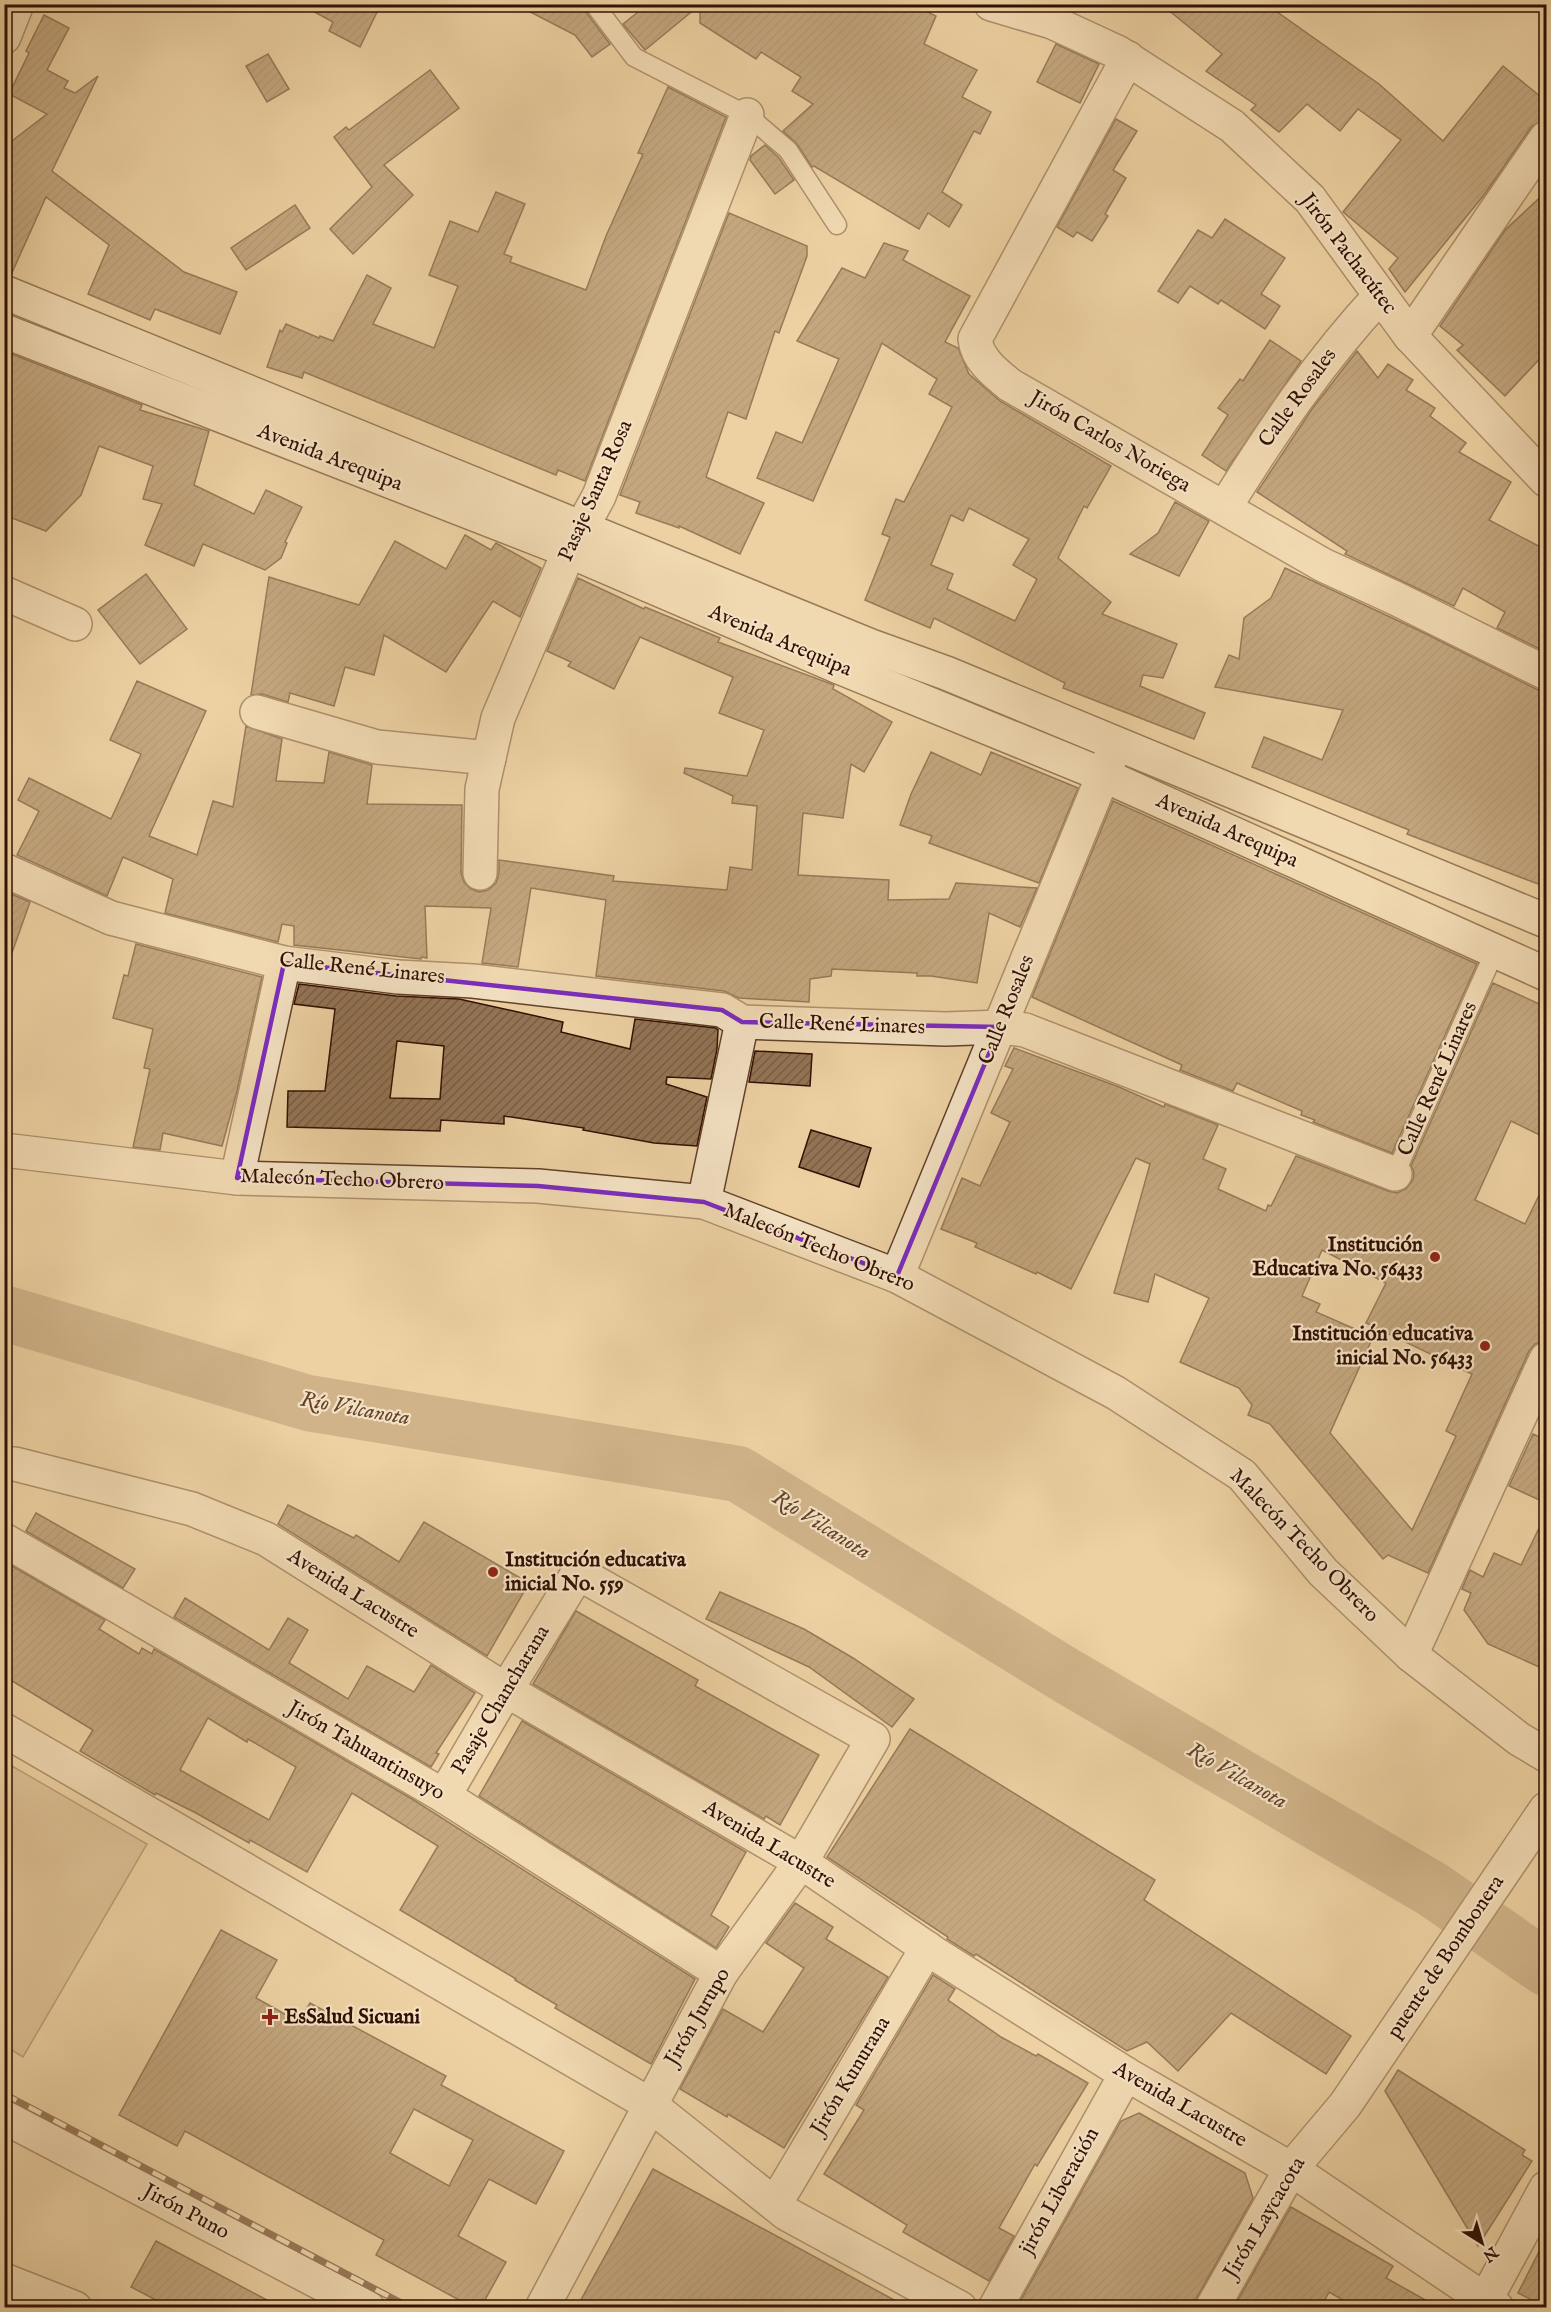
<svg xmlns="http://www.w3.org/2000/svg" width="1551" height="2312" font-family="'IM FELL English',serif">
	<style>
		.green { fill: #cdb087; stroke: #7f6044; stroke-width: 1.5 }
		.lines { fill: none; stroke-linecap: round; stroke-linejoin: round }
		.river { stroke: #ad8f6c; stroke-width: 56 }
		.building { fill: url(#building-hatch); stroke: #311002; stroke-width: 1.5; fill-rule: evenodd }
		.lane-casing { stroke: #60402a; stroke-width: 21 }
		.street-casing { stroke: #60402a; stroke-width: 36 }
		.secondary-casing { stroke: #311002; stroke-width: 36 }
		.lane { stroke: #f3e1c3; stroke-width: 18 }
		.street { stroke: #f3e1c3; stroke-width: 33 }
		.secondary { stroke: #f3e1c3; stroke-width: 33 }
		.rail-casing { stroke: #311002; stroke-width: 7 }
		.rail { stroke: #f3e1c3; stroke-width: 4.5; stroke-dasharray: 14; stroke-linecap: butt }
		.marked { fill: none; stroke: #7b2cbf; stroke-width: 4.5; stroke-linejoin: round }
		.poi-dot { fill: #8f2418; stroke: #f3e1c3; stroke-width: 2 }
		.labels { text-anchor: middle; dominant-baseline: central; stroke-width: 4.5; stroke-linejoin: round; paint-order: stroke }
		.street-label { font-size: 21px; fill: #311002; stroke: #f3e1c3 }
		.poi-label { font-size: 21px; font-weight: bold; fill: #311002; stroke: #f3e1c3; text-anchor: end }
		.water-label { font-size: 22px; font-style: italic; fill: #63432c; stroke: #f3e1c3 }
	</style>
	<defs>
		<pattern id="building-hatch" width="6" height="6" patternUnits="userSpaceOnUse" patternTransform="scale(1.5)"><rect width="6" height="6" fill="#937455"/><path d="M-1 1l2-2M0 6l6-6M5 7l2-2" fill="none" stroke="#795e44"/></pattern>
	</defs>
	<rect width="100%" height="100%" fill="#edd1a2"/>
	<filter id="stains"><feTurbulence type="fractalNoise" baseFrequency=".00333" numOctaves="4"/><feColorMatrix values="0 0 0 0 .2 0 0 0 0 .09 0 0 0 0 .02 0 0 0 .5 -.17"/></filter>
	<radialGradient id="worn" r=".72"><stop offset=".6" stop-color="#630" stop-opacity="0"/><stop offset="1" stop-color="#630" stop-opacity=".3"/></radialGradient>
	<polygon class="green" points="5,1762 147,1844 23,2057 5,2046"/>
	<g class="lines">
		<polyline class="river" points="4,1313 308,1403 738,1474 1067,1676 1432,1889 1546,1968"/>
	</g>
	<g class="building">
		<polygon points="300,4 381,4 360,47 329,31 333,22"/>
		<polygon points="515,4 583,4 585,11 610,44 592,57 575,35"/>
		<polygon points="648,4 701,4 645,50 623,24"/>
		<polygon points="704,4 911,4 936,16 924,44 977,70 962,97 991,112 980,134 974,131 942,192 962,205 949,227 928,213 919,229 814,166 812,167 797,144 783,131 813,104 792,91 801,77 761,52 756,59 700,23 700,14"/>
		<polygon points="1161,4 1266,4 1379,84 1443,141 1503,66 1546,101 1546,118 1531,127 1484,195 1405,292 1389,269 1398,258 1343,212 1401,140 1358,109 1340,131 1307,104 1279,132 1251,110 1256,105 1206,71 1222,54"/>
		<polygon points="44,15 69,28 47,70 68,81 64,88 75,93 98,76 52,171 184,272 237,292 220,334 155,309 150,320 88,294 109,245 46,197 11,275 4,274 4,147 47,114 9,94 29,53 26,51"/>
		<polygon points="1056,44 1099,64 1080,103 1037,82"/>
		<polygon points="268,54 289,89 267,102 246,66"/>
		<polygon points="430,70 459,108 384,165 413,195 353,254 330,229 372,187 334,137 346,127 349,130"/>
		<polygon points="668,87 726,117 585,481 558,470 556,475 304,372 302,378 267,367 280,330 282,332 286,324 319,338 320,336 333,341 367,275 391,288 373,324 434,348 458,286 429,275 450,221 478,232 496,192 525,204 504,254 512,257 510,262 586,290 606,236 643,154 638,153"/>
		<polygon points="1116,119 1137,131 1113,170 1126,178 1105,214 1108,216 1092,241 1077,232 1073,237 1057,227"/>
		<polygon points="765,145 779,158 794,180 775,194 750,160 751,156"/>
		<polygon points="1546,192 1546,352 1505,396 1457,350 1463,345 1440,326 1506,229"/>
		<polygon points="295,205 310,228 246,270 231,248"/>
		<polygon points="729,213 807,246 807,256 779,333 775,331 746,419 728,412 706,477 764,503 740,554 679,526 679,528 636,513 640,502 620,495"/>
		<polygon points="1225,219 1285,258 1261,294 1280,306 1265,329 1221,300 1218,304 1190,286 1178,303 1158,291 1198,230 1212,238"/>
		<path d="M884 243 908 251 903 260 970 296 945 342 958 348 969 374 1000 401 1111 466 1087 508 1084 506 1058 558 1111 602 1102 614 1177 644 1163 678 1143 675 1140 686 1205 713 1194 739 1063 688 1065 683 934 618 930 628 865 600 890 537 882 534 896 499 904 502 952 407 929 394 937 379 882 343 813 501 757 478 776 432 802 443 839 359 797 341 842 268 865 278ZM969 508 1029 539 1013 565 1037 579 1015 621 947 589 953 574 931 565 951 515 963 521Z"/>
		<polygon points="1270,340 1301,361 1226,471 1202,455 1228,415 1218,408 1240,379 1243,381"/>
		<polygon points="4,351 142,405 140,410 209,431 194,485 254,514 266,490 302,507 285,542 287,543 281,558 265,570 203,544 194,566 145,545 162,504 143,499 153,466 99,446 81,495 46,531 4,515"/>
		<polygon points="1357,351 1378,378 1388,364 1413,380 1406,390 1435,408 1430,416 1466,443 1459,452 1511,482 1489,520 1546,550 1546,652 1497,628 1505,612 1463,588 1454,606 1345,554 1347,551 1257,492 1312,409"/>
		<polygon points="1175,502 1209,521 1179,576 1130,554 1158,533"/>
		<polygon points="465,535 491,550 496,543 541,568 520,617 493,601 446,672 384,635 374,675 345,667 334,706 290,693 288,702 262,694 251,695 269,577 359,605 395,541 446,569"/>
		<polygon points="1285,568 1418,630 1538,690 1546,692 1546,887 1407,834 1409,830 1252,767 1264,737 1322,760 1343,710 1215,687 1229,655 1239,659 1244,618 1271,598"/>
		<polygon points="146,574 187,629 140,664 98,610"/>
		<polygon points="578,578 644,609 645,607 720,638 718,642 834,685 833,689 892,722 864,772 851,764 843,818 803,813 798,875 889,880 888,900 949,899 956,883 1037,888 1020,927 989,913 977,983 931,976 917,976 917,973 832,969 831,976 810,979 809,1002 739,998 724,991 596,976 606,900 531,888 518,967 482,963 491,908 425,906 427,958 422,957 421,959 294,945 294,926 282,924 278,942 165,913 173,879 123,857 107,896 17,855 39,811 18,800 29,778 111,819 141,754 110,740 137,681 206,711 149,836 197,855 213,801 233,807 246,726 282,739 276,781 324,783 329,752 372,765 367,804 462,805 461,873 464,882 471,889 479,892 488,890 496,883 499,873 499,860 614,876 613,881 727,890 730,867 752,870 757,806 732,803 733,796 684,773 685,768 747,776 764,730 719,713 733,677 640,637 614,689 568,666 571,662 547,651"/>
		<polygon points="931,752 981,775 991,752 1078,788 1039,883 929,843 932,836 900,825 911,794"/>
		<polygon points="1113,801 1477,964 1392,1153 1313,1122 1315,1120 1301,1115 1302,1111 1237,1083 1233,1091 1180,1070 1182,1065 1032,997"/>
		<polygon points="4,891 30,902 8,964 4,964"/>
		<polygon points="136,944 262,977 237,1091 222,1146 163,1133 160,1150 133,1147 150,1069 144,1068 153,1029 113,1018 124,975 128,976"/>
		<path d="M1493 983 1546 1007V1138L1511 1121 1475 1200 1525 1224 1546 1181V1329L1541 1342 1535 1344 1529 1351 1428 1573 1388 1555 1383 1559 1270 1424 1248 1415 1252 1405 1239 1388 1180 1362 1209 1298 1155 1274 1148 1302 1114 1293 1150 1164 1136 1158 1071 1289 1037 1272 1036 1274 975 1247 977 1243 941 1229 962 1178 980 1186 1010 1122 991 1113 1013 1069 1005 1066 1014 1048 1119 1087 1164 1107 1165 1104 1218 1125 1203 1159 1226 1169 1218 1189 1266 1211 1268 1205 1271 1206 1296 1156 1388 1191 1397 1193 1406 1189 1413 1180 1414 1172 1411 1166ZM1322 1250 1386 1283 1366 1323 1472 1374 1446 1431 1456 1436 1412 1530 1330 1433 1373 1337 1316 1312 1320 1304 1302 1296Z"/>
		<path d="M299 984 396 996 459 999 563 1022 561 1032 630 1049 635 1019 716 1028 718 1030 717 1049 711 1079 667 1077 666 1084 707 1097 697 1146 654 1143 583 1130 584 1128 504 1116V1124L441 1120 440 1131 287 1127 288 1091H325L335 1009 294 1004ZM397 1041 444 1046 440 1099 390 1098Z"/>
		<polygon points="755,1051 812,1054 810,1086 749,1082"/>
		<polygon points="811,1130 871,1148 859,1187 799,1167"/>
		<polygon points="1533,1434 1546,1440 1546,1503 1509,1486"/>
		<polygon points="288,1505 354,1538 356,1535 399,1562 424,1522 529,1583 487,1656 278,1524"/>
		<polygon points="36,1513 135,1569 123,1588 26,1531"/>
		<polygon points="1546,1514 1546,1670 1488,1644 1464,1610 1471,1593 1462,1589 1470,1570 1483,1577 1494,1553 1521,1565"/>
		<path d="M7 1563 105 1620 99 1629 139 1654 142 1648 152 1654 154 1649 412 1799 695 1979 651 2064 555 2008 557 2005 515 1980 516 1979 400 1910 438 1846 352 1793 307 1872 250 1840 249 1843 196 1813 156 1793 155 1795 80 1751 93 1730 4 1676V1568ZM208 1718 247 1742 248 1739 296 1767 269 1820 180 1770Z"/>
		<polygon points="720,1592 804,1629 853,1658 914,1699 892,1727 809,1667 706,1619"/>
		<polygon points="185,1598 269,1650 288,1618 308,1630 289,1663 348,1699 367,1666 414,1692 431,1665 475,1693 436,1753 439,1754 431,1767 174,1617"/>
		<polygon points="576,1611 698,1680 695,1686 819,1755 780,1825 766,1816 764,1819 533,1684"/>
		<polygon points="522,1721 746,1852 711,1915 729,1927 716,1948 479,1796"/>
		<polygon points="910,1729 1155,1880 1144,1900 1351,2036 1326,2074 1231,2013 1178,2071 1147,2042 1127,2051 976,1954 974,1956 947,1939 948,1937 827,1857"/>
		<polygon points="795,1903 833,1927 826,1939 888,1977 784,2148 728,2114 727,2117 680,2089 723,2009 763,2032 804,1968 766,1943"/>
		<path d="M221 1930 277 1960 256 1998 299 2022 310 2003 446 2076 441 2085 564 2151 536 2204 489 2179 458 2236 506 2262 481 2307H472L376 2255 384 2240 185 2131 177 2146 119 2115ZM414 2109 473 2140 449 2186 390 2153Z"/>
		<polygon points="933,1975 955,1989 948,2000 1001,2037 1036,2056 1038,2054 1088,2083 1037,2166 1035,2164 999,2228 1014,2236 989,2281 903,2232 907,2225 824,2174 864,2110 856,2105"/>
		<polygon points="1398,2070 1525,2150 1522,2155 1532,2161 1478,2246 1385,2091"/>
		<polygon points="1139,2113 1245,2173 1253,2198 1196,2299 1193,2307 1017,2307 1121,2121"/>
		<polygon points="653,2169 907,2307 577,2307"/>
		<polygon points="1291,2207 1393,2266 1386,2278 1438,2307 1355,2307 1329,2292 1321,2307 1234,2307"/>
		<polygon points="1546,2238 1546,2307 1518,2293"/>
		<polygon points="156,2241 280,2307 169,2307 131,2287"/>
	</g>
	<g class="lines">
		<defs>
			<g id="lane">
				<polyline points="594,4 634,57 747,115 788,150 837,225"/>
				<polyline points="1395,1174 1495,951"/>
			</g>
			<g id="street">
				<polyline points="991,4 1052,22 1117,52 1232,126 1310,199 1410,336 1546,480"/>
				<polyline points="4,37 17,4"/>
				<path d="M1128 58 975 339C977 359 995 373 1010 385L1323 565 1395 598 1546 673"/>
				<polyline points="1410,336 1546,138"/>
				<path d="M1225 507C1271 433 1320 360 1380 296"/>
				<polyline points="4,593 75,624"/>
				<polyline points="257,712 377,747 489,758"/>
				<polyline points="4,870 111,918 284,963 398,977 473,981 722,1010 742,1022 946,1029 1000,1027 1025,1030 1395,1174"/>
				<polyline points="480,873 482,789 498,718 569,551 599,496 747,115"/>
				<polyline points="4,1150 237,1178 538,1186 704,1202 897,1276 1116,1393 1242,1475 1323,1572 1411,1655 1519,1739 1546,1755"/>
				<polyline points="237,1178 284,963"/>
				<polyline points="704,1202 742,1022"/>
				<polyline points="897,1276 1114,749"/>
				<polyline points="4,1464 15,1464 192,1509 266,1539 506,1690 801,1862 937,1955 1126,2074 1291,2169 1497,2308"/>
				<polyline points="4,1540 444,1796 721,1973"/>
				<polyline points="1411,1655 1546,1359"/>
				<polyline points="4,1730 649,2104 787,2214 960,2308"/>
				<polyline points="444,1796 506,1690 578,1573 873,1739 801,1862 721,1973 542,2308"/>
				<polyline points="4,2117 368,2308"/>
				<polyline points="775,2204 927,1948"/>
				<polyline points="4,2280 75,2308"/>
				<polyline points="995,2308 1126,2074"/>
				<polyline points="1212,2308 1291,2169 1345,2105 1546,1809"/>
				<polyline points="1481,2308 1546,2188"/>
			</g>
			<g id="secondary">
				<polyline points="4,292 871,646 946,673 1546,921"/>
				<polyline points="4,331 569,551 839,667 1103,775 1546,974"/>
			</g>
		</defs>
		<use href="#lane" class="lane-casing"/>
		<use href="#street" class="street-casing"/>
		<use href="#secondary" class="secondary-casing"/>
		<use href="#lane" class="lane"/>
		<use href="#street" class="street"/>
		<use href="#secondary" class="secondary"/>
		<defs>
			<polyline id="rail" points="4,2094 411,2308"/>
		</defs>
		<use href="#rail" class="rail-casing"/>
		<use href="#rail" class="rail"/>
	</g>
	<path d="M0 0H1551V2312H0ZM284 963 722 1010 742 1022 1000 1027 897 1276 704 1202 538 1186 237 1178Z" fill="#edd1a2" fill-opacity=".55" fill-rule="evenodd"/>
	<path class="marked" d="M284 963 722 1010 742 1022 1000 1027 897 1276 704 1202 538 1186 237 1178Z"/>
	<g class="poi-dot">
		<circle cx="1435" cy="1257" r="6"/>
		<circle cx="1485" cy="1346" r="6"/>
		<circle cx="493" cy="1572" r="6"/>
		<path d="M267 2008h6v6h6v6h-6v6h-6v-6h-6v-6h6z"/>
	</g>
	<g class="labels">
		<g class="street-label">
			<text transform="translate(1348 254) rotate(53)">Jirón Pachacútec</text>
			<text transform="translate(1298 398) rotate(-54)">Calle Rosales</text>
			<text transform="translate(1110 442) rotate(30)">Jirón Carlos Noriega</text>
			<text transform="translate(330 458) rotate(21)">Avenida Arequipa</text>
			<text transform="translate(596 491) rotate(-66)">Pasaje Santa Rosa</text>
			<text transform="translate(780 641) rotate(23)">Avenida Arequipa</text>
			<text transform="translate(1227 831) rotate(24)">Avenida Arequipa</text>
			<text transform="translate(362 969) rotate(6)">Calle René Linares</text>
			<text transform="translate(1007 1010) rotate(-68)">Calle Rosales</text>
			<text transform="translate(842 1025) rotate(2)">Calle René Linares</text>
			<text transform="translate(1438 1079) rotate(-66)">Calle René Linares</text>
			<text transform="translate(342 1180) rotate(2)">Malecón Techo Obrero</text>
			<text transform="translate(819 1248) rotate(22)">Malecón Techo Obrero</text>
			<text transform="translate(1304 1546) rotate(46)">Malecón Techo Obrero</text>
			<text transform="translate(353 1594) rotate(32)">Avenida Lacustre</text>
			<text transform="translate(501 1700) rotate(-59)">Pasaje Chancharana</text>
			<text transform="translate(366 1751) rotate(30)">Jirón Tahuantinsuyo</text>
			<text transform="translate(769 1845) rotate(31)">Avenida Lacustre</text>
			<text transform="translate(1446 1957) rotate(-56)">puente de Bombonera</text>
			<text transform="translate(698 2017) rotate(-60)">Jirón Jurupo</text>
			<text transform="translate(851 2076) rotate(-59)">Jirón Kunurana</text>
			<text transform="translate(1180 2105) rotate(30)">Avenida Lacustre</text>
			<text transform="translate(1060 2191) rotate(-61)">jirón Liberación</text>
			<text transform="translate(186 2212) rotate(28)">Jirón Puno</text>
			<text transform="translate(1265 2218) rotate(-59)">Jirón Laycacota</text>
		</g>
		<g class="poi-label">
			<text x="1423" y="1245">Institución<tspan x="1423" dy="24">Educativa No. 56433</tspan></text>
			<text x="1473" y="1334">Institución educativa<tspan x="1473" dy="24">inicial No. 56433</tspan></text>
			<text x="505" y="1560" text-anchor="start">Institución educativa<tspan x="505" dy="24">inicial No. 559</tspan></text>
			<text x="284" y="2017" text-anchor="start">EsSalud Sicuani</text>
		</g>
		<g class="water-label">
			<text transform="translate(355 1409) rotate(10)">Río Vilcanota</text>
			<text transform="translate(821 1525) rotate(32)">Río Vilcanota</text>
			<text transform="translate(1237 1776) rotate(30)">Río Vilcanota</text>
		</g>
	</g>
	<rect width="1551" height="2312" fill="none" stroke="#edd1a2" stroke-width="24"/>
	<rect x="6" y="6" width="1539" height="2300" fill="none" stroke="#311002" stroke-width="3"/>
	<rect x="12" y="12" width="1527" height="2288" fill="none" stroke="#311002" stroke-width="1.5"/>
	<g transform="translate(1482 2243) rotate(143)" stroke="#f3e1c3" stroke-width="4.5" paint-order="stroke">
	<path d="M0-4.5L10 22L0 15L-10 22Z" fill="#311002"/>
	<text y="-9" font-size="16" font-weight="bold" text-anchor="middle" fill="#311002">N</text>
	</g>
	<rect width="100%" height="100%" filter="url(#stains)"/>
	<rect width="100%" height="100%" fill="url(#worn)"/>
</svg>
